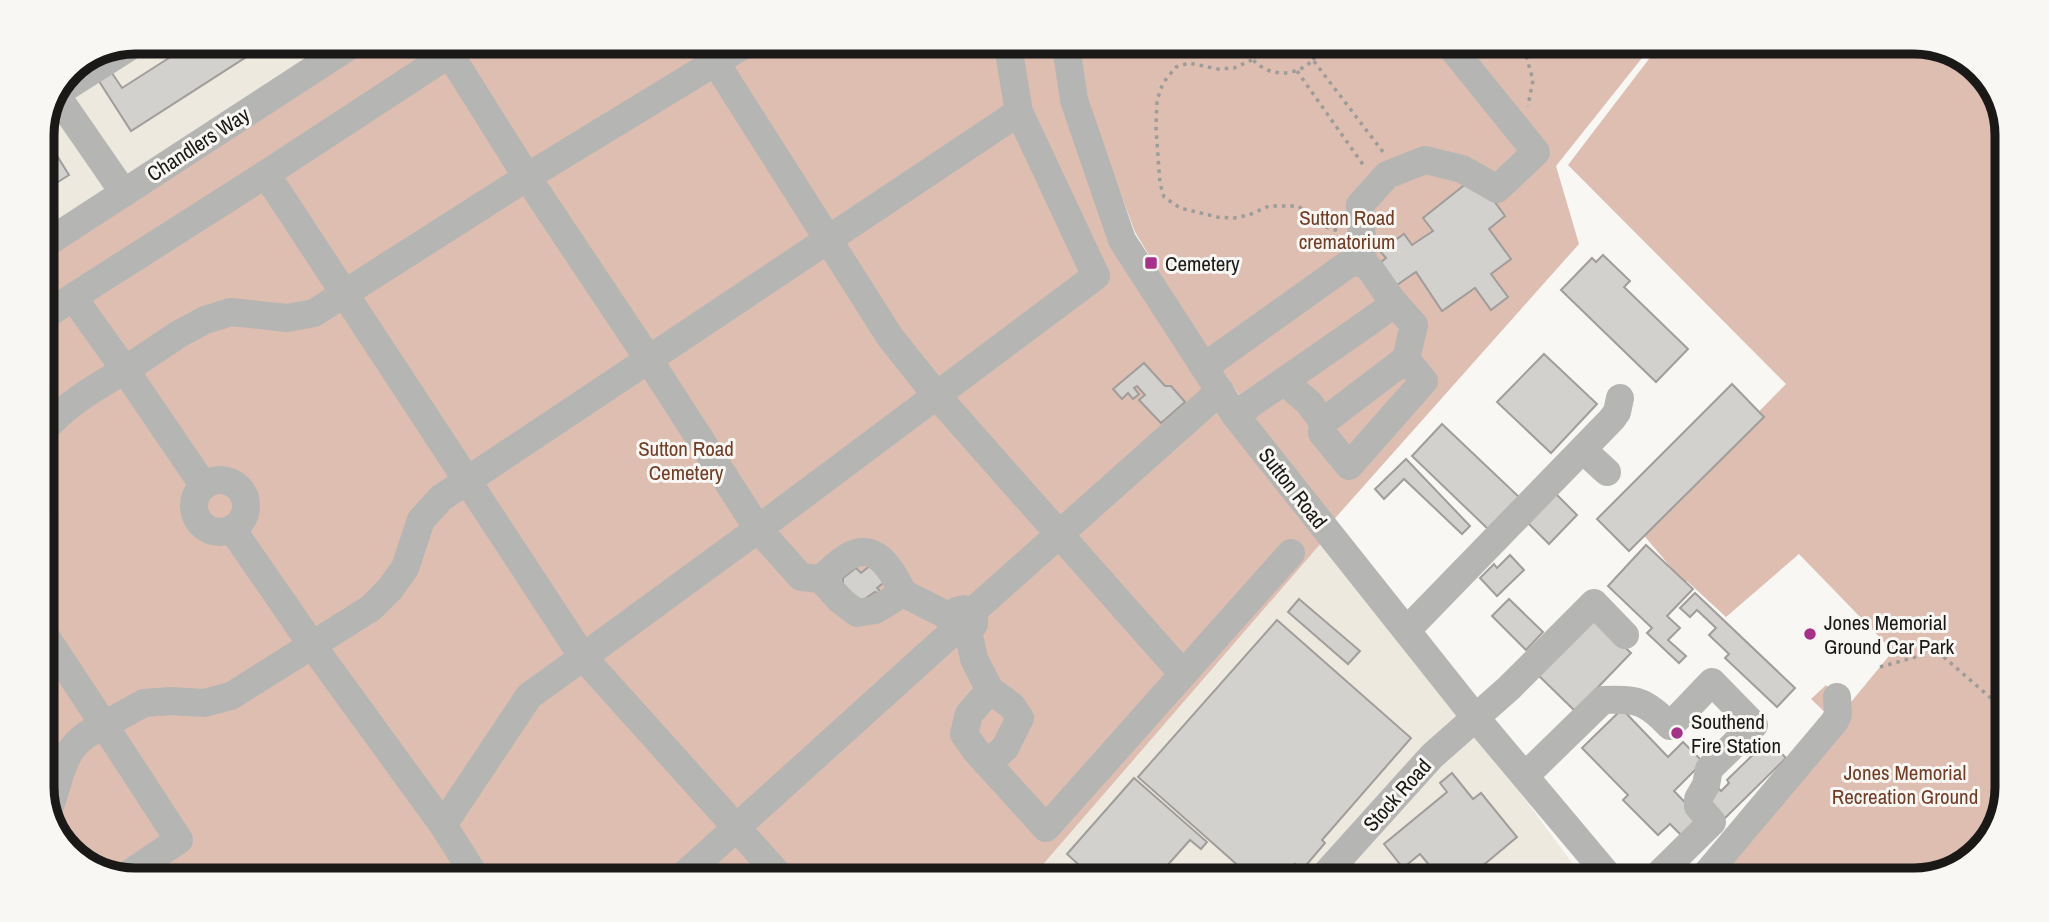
<svg xmlns="http://www.w3.org/2000/svg" width="2049" height="922" font-family="'Archivo Narrow',sans-serif">
	<style>
		.built { fill: #eee9df }
		.green { fill: #ddbeb1 }
		.building { fill: #d3d1ce; stroke: #a09d9b; stroke-width: 2 }
		.lines { fill: none; stroke-linecap: round; stroke-linejoin: round }
		.path { stroke: #9d9c9a; stroke-width: 3.5; stroke-dasharray: 3.5 5; stroke-linecap: butt }
		.minor { stroke: #b5b5b3; stroke-width: 28 }
		.poi-dot { fill: #a73189; stroke: #f8f7f4; stroke-width: 2.5 }
		.labels { text-anchor: middle; dominant-baseline: central; stroke-width: 6; stroke-linejoin: round; paint-order: stroke }
		.street-label { font-size: 21px; fill: #1a1918; stroke: #f8f7f4 }
		.park-label { font-size: 21px; fill: #733c25; stroke: #f8f7f4 }
		.poi-label { font-size: 21px; fill: #1a1918; stroke: #f8f7f4; text-anchor: start }
		.rim { fill: none; stroke: #1a1918; stroke-width: 9 }
	</style>
	<rect width="100%" height="100%" fill="#f8f7f4"/>
	<g class="built">
		<polygon points="136,42 345,43 42,242 42,130 70,69"/>
		<polygon points="1329,534 1584,879 1033,876"/>
	</g>
	<g class="green">
		<polygon points="354,43 1066,46 1122,240 1329,534 1033,876 99,873 58,839 42,793 42,246"/>
		<polygon points="1079,46 1950,49 1991,83 2007,130 2000,823 1966,864 1914,880 1702,879 1834,721 1811,699 1826,685 1847,707 1893,651 1799,554 1726,617 1687,581 1685,584 1641,532 1786,384 1568,165 1655,51 1642,58 1556,166 1579,244 1329,525 1193,328 1135,232 1081,87"/>
	</g>
	<g class="building">
		<polygon points="194,42 268,43 131,131 97,78 110,70 122,88"/>
		<polygon points="42,149 46,156 54,151 69,175 42,192"/>
		<polygon points="1472,179 1486,190 1505,216 1489,229 1511,259 1491,274 1508,297 1491,310 1475,288 1442,311 1416,272 1394,287 1378,265 1386,258 1380,251 1404,234 1412,245 1433,231 1423,218"/>
		<polygon points="1603,255 1630,281 1624,287 1688,349 1656,382 1561,290 1592,258 1596,262"/>
		<polygon points="1544,354 1597,404 1551,453 1497,402"/>
		<polygon points="1144,363 1165,386 1171,386 1185,402 1161,423 1139,400 1145,395 1137,386 1134,388 1139,394 1133,399 1128,393 1122,399 1113,389"/>
		<polygon points="1732,384 1764,417 1629,551 1597,519"/>
		<polygon points="1442,424 1519,497 1488,529 1412,456"/>
		<polygon points="1406,459 1470,526 1462,534 1404,479 1384,499 1375,489"/>
		<polygon points="1556,494 1577,515 1549,544 1527,522"/>
		<polygon points="1646,545 1693,589 1667,616 1680,628 1668,640 1686,656 1679,663 1647,633 1652,628 1608,586"/>
		<polygon points="1510,555 1524,570 1497,596 1480,578 1494,564 1497,568"/>
		<polygon points="871,565 887,580 877,588 884,596 875,592 860,602 843,584 843,578 856,568 861,573"/>
		<polygon points="1695,593 1795,688 1777,707 1725,658 1729,654 1709,635 1716,628 1697,610 1690,617 1680,608"/>
		<polygon points="1299,599 1360,651 1348,664 1288,612"/>
		<polygon points="1509,599 1543,632 1526,650 1492,616"/>
		<polygon points="1591,615 1631,653 1575,711 1535,672"/>
		<polygon points="1277,620 1411,738 1322,840 1325,843 1302,870 1295,864 1284,877 1251,877 1138,777"/>
		<polygon points="1622,709 1668,757 1683,742 1703,762 1674,791 1701,819 1683,837 1670,824 1658,835 1623,800 1628,795 1582,748"/>
		<polygon points="1765,743 1772,750 1775,747 1786,758 1724,819 1706,800 1718,788 1721,791 1729,783 1727,780"/>
		<polygon points="1452,773 1473,799 1481,793 1517,837 1468,878 1440,878 1420,854 1403,868 1384,844 1447,792 1440,783"/>
		<polygon points="1134,778 1207,842 1201,849 1190,840 1157,877 1092,877 1067,854"/>
		<polygon points="1074,865 1087,877 1063,877"/>
	</g>
	<g class="lines">
		<g class="path">
			<path d="M1244 46C1257 75 1290 82 1313 60L1383 152"/>
			<polyline points="1524,48 1533,80 1528,106"/>
			<path d="M1252 60 1234 68 1218 69 1189 63 1176 67 1163 83 1157 100 1156 129 1160 183 1164 197 1180 208 1217 217 1234 218 1249 215 1269 206H1298C1318 220 1314 226 1341 231"/>
			<polyline points="1313,60 1321,47"/>
			<polyline points="1297,71 1364,166"/>
			<polyline points="1880,667 1937,651 2001,707"/>
		</g>
		<g class="minor">
			<polyline points="466,43 266,174 583,657 758,529 1096,276 1019,112 1008,46"/>
			<polyline points="704,44 890,337 937,396 1183,674"/>
			<polyline points="1066,46 1074,100 1122,240 1235,415 1475,717 1611,879"/>
			<polyline points="449,53 527,177 649,360 758,529 801,577 821,579 840,600 857,613 875,610 903,593 952,618"/>
			<polyline points="60,91 137,42"/>
			<polyline points="57,96 124,193"/>
			<polyline points="266,174 73,297 125,370 179,334 205,320 231,312 287,318 314,313 527,177 745,44"/>
			<polyline points="42,246 354,43"/>
			<polyline points="1363,263 1360,205 1387,175 1425,160 1462,169 1497,189 1536,152 1451,47"/>
			<polyline points="42,318 73,297"/>
			<polyline points="1204,367 1351,262 1363,263 1371,270 1391,299 1387,309 1369,322 1235,415"/>
			<polyline points="1284,381 1309,403 1323,422 1406,359 1414,325 1391,299"/>
			<polyline points="1323,422 1322,433 1349,466 1424,381 1406,359"/>
			<path d="M42 432C65 405 94 388 125 370L204 486"/>
			<polyline points="1583,450 1607,472"/>
			<circle cx="220" cy="506" r="26"/>
			<polyline points="232,529 312,645 443,825"/>
			<path d="M821 579C830 571 840 560 851 555 878 542 894 574 903 593"/>
			<polyline points="972,612 1220,391"/>
			<polyline points="968,630 960,631 953,626 952,618 956,611 964,609 974,616 974,624 968,630 974,659 990,690 969,714 964,734 976,751 1046,828 1291,553"/>
			<polyline points="1407,630 1612,419 1617,412 1620,398"/>
			<polyline points="42,631 104,725 144,703 171,701 204,703 231,696 371,608 390,589 405,568 421,520 441,498 1019,112"/>
			<polyline points="987,763 1005,748 1020,718 1012,706 990,690"/>
			<path d="M1525 776 1603 700C1637 699 1645 700 1670 726L1712 682 1754 725 1709 769 1706 785 1698 799V806L1712 822 1654 879"/>
			<path d="M48 811C64 771 59 745 104 725L179 840 130 873"/>
			<polyline points="474,874 443,825 529,696 583,657 779,875"/>
			<polyline points="684,875 956,629"/>
			<polyline points="1322,878 1432,756 1509,688 1594,603 1625,635"/>
			<polyline points="1702,879 1835,721 1838,714 1837,697"/>
		</g>
	</g>
	<g class="poi-dot">
		<rect x="1144" y="256" width="14" height="14" rx="3.5"/>
		<circle cx="1810" cy="634" r="7"/>
		<circle cx="1677" cy="733" r="7"/>
	</g>
	<g class="labels">
		<g class="street-label">
			<text transform="translate(198 144) rotate(-33)">Chandlers Way</text>
			<text transform="translate(1293 488) rotate(52)">Sutton Road</text>
			<text transform="translate(1397 795) rotate(-48)">Stock Road</text>
		</g>
		<g class="park-label">
			<text x="1347" y="217">Sutton Road<tspan x="1347" dy="24">crematorium</tspan></text>
			<text x="686" y="448">Sutton Road<tspan x="686" dy="24">Cemetery</tspan></text>
			<text x="1905" y="772">Jones Memorial<tspan x="1905" dy="24">Recreation Ground</tspan></text>
		</g>
		<g class="poi-label">
			<text x="1165" y="263">Cemetery</text>
			<text x="1824" y="622">Jones Memorial<tspan x="1824" dy="24">Ground Car Park</tspan></text>
			<text x="1691" y="721">Southend<tspan x="1691" dy="24">Fire Station</tspan></text>
		</g>
	</g>
	<path d="M0 0H2049V922H0ZM135 54H1914A81 81 0 0 1 1995 135V787A81 81 0 0 1 1914 868H135A81 81 0 0 1 54 787V135A81 81 0 0 1 135 54Z" fill="#f8f7f4" fill-rule="evenodd"/>
	<path class="rim" d="M135 54H1914A81 81 0 0 1 1995 135V787A81 81 0 0 1 1914 868H135A81 81 0 0 1 54 787V135A81 81 0 0 1 135 54Z"/>
</svg>
